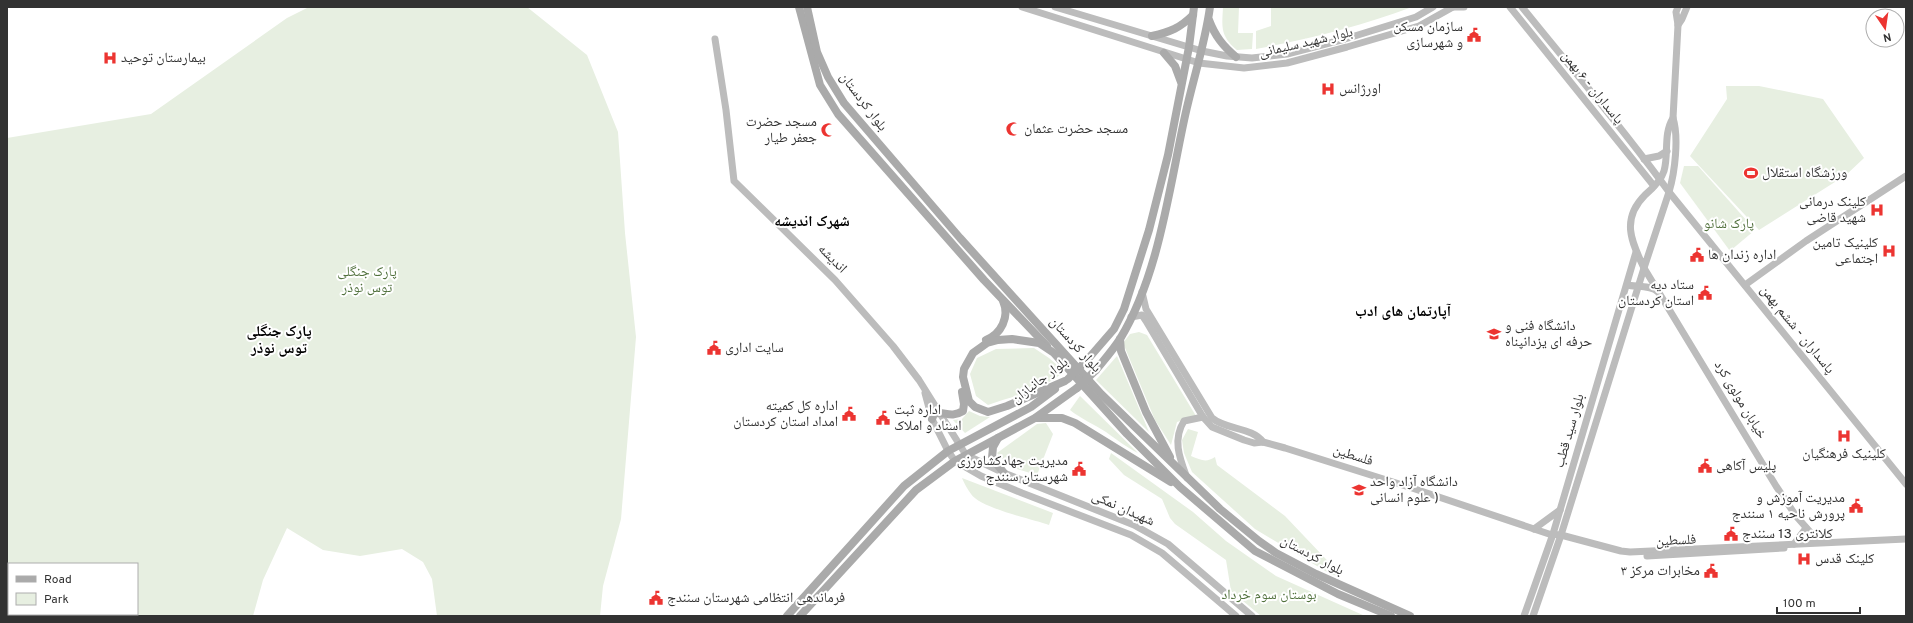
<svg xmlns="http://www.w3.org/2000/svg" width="1913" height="623" font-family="Overpass,'Noto Naskh Arabic',sans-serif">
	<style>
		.green { fill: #e7efe1; fill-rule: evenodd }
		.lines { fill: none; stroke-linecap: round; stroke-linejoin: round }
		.secondary { stroke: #bcbcbc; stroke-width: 7 }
		.primary { stroke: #aaa; stroke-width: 8 }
		.primary-bridge { stroke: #aaa; stroke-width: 8 }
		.labels { text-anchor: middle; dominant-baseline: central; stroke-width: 4; stroke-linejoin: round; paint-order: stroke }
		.poi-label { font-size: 14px; fill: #323232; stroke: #fff; text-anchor: start }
		.street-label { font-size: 14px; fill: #323232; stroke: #fff }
		.park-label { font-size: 14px; fill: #51713d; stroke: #fff }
		.neighbourhood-label { font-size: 15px; font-weight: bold; fill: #000; stroke: #fff }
	</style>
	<rect width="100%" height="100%" fill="#fff"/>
	<g class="green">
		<path d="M309 7H527L587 55 618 132 625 233 636 337 621 519 603 586 600 616H437L432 579 423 562 402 549 360 556 323 550 287 528 263 580 253 616H7V138L151 114 287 18ZM9 564H137V614H9Z"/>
		<path d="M1223 7H1239L1238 33H1253L1252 49 1237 50C1220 36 1222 27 1223 7Z"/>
		<path d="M1271 7H1412C1362 26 1309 39 1256 49V31L1271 26Z"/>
		<polygon points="1726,86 1759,86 1823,99 1864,158 1846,175 1759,230 1690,156 1727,99"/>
		<polygon points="1684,166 1698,166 1755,230 1730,251 1680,183"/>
		<polygon points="1139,332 1147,335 1196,416 1177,422 1171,445 1155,420 1123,343 1130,334"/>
		<path d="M1034 348 1049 358 1064 371C1045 390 1013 396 988 405L976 396 970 374 977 358 996 349Z"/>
		<polygon points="1117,356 1149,432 1096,380"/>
		<path d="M1080 396 1138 453C1126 447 1117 440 1106 432 1094 424 1081 419 1070 410Z"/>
		<polygon points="969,411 980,416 990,417 965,433 953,420 962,419"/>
		<polygon points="1046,423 1053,434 1037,475 1010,467 997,453 1037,424"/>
		<path d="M1188 429 1198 432 1191 456C1201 460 1206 463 1215 457L1217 465 1285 516 1342 576 1332 575 1255 529 1192 472 1184 453 1182 440Z"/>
		<polygon points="1111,453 1193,512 1226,541 1276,576 1365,616 1261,616 1231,591 1226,560 1175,524 1170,518 1162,499 1124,475 1109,459"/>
		<path d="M962 478 1053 513 1049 525C1032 519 980 508 971 494 968 490 964 483 962 478Z"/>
	</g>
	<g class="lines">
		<g class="secondary">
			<polyline points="1022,7 1199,63 1244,68 1287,63 1347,47 1419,26 1453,7"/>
			<polyline points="1055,7 1202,51 1227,56 1252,58 1287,54 1345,39 1416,17 1433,7"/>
			<polyline points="1453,7 1464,7"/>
			<polyline points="1510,7 1654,186"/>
			<path d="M1522 7C1571 68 1623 128 1669 192L1644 268C1631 241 1621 219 1645 195 1652 189 1661 181 1664 171 1669 154 1663 134 1673 118"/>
			<path d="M1678 7 1676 12 1678 25 1673 118C1679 137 1675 172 1669 192L1906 484"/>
			<polyline points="1678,25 1682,19 1687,7"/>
			<polyline points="715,39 726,110 734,181 835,280 893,346 919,380 966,455 1004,473 1134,525 1168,544 1252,616"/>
			<polyline points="1644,159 1659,156 1667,151"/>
			<polyline points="1644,268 1776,486 1796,516 1819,542"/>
			<path d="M1627 285C1636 287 1651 285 1658 292"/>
			<polyline points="1745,285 1806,241 1906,176"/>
			<path d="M1142 292 1146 309 1212 418C1226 430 1252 427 1263 442"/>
			<polyline points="1131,317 1142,315 1146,321 1203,417 1212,427 1244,440 1254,443 1263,442 1285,448 1412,488 1549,534 1561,535 1621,551 1630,552 1906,539"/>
			<polyline points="925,393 932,419 948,451 955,461 981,476 1022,493 1131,535 1162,553 1236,616"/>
			<path d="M1187 478C1180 459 1172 440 1184 421L1203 417"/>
			<polyline points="1534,529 1560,510"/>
			<polyline points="1794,544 1806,528"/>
			<polyline points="1647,556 1784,548"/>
			<polyline points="1524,616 1553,534 1636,252"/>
			<polyline points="1533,616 1561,535 1644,268"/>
		</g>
		<g class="primary">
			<polyline points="799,7 820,85 838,114 984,280 1047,346"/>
			<polyline points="807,7 817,52 828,77 844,103 960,238 1101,394 1220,509 1259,541 1276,553 1316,574 1410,616"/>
			<path d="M1209 20C1215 36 1223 46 1236 57"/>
			<path d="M1152 36C1170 32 1180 28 1193 15"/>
			<polyline points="1164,53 1175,66 1181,82"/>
			<polyline points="1120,339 1121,351 1146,412 1170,457"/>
			<path d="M986 340C1001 334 1010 317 1003 301"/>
			<polyline points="1088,359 1114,329 1124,309 1149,230 1168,155 1189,47 1194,7"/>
			<path d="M1096 370C1104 360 1113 350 1120 339 1159 275 1169 189 1185 116 1193 79 1205 44 1210 7"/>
			<polyline points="1065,381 1007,406 988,412 975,407 969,401 963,377 964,369 973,353 987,343 998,340 1012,339 1039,343 1054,353 1127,434 1180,487 1255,551 1338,594 1391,616"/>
			<polyline points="1036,418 1062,418 1075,423 1171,482"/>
			<path d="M932 419 934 414C943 410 950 419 963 411L964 404 962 392"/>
			<polyline points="998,438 993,447 992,458 1004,473"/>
			<polyline points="787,616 904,486 948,451 1031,407 1055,389"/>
			<polyline points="800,616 916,490 955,461 1035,418 1077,388"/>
		</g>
		<g class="primary-bridge">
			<polyline points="1068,379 1088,359"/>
			<polyline points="1077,388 1096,370"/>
		</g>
	</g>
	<defs>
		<symbol id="civic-bare" viewBox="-9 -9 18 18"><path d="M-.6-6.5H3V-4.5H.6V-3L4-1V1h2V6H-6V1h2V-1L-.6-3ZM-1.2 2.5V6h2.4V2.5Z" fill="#ec3431" stroke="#fff" stroke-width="2.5" paint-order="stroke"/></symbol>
		<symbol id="hospital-bare" viewBox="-9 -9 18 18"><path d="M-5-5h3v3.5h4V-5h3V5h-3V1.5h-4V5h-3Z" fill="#ec3431" stroke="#fff" stroke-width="2.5" paint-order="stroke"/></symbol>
		<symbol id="mosque-bare" viewBox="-9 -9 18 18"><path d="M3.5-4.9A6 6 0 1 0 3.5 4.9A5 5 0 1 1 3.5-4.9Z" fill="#ec3431" stroke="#fff" stroke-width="2.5" paint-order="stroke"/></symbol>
		<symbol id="stadium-bare" viewBox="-9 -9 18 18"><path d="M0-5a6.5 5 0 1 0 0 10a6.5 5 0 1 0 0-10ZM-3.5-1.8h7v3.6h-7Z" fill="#ec3431" stroke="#fff" stroke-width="2.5" paint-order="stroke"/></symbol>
		<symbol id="university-bare" viewBox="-9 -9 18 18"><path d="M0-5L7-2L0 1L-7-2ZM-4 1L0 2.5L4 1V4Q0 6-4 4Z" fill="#ec3431" stroke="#fff" stroke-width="2.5" paint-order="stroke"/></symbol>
	</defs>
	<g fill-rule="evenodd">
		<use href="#civic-bare" x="1464" y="25" width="20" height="20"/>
		<use href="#hospital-bare" x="100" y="48" width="20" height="20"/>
		<use href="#hospital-bare" x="1318" y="79" width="20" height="20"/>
		<use href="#mosque-bare" x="1003" y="119" width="20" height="20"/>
		<use href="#mosque-bare" x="818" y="120" width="20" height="20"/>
		<use href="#stadium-bare" x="1741" y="163" width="20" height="20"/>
		<use href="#hospital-bare" x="1867" y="200" width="20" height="20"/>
		<use href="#hospital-bare" x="1879" y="241" width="20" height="20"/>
		<use href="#civic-bare" x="1687" y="245" width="20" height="20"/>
		<use href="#civic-bare" x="1695" y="283" width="20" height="20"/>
		<use href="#university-bare" x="1484" y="324" width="20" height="20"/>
		<use href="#civic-bare" x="704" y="338" width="20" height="20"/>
		<use href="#civic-bare" x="839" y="404" width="20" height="20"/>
		<use href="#civic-bare" x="873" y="408" width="20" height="20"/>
		<use href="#hospital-bare" x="1834" y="426" width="20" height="20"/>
		<use href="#civic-bare" x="1695" y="456" width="20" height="20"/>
		<use href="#civic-bare" x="1069" y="459" width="20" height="20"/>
		<use href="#university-bare" x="1349" y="480" width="20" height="20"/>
		<use href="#civic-bare" x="1846" y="496" width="20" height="20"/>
		<use href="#civic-bare" x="1721" y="524" width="20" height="20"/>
		<use href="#hospital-bare" x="1794" y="549" width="20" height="20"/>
		<use href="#civic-bare" x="1701" y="561" width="20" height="20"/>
		<use href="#civic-bare" x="646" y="588" width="20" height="20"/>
	</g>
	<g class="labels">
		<g class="poi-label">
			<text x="1463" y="27" text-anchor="end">سازمان مسکن<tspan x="1463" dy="16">و شهرسازی</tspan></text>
			<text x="121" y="58">بیمارستان توحید</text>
			<text x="1339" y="89">اورژانس</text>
			<text x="817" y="122" text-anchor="end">مسجد حضرت<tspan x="817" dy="16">جعفر طیار</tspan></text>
			<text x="1024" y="129">مسجد حضرت عثمان</text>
			<text x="1762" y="173">ورزشگاه استقلال</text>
			<text x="1866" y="202" text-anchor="end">کلینک درمانی<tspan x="1866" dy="16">شهید قاضی</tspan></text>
			<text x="1878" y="243" text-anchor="end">کلینیک تامین<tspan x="1878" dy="16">اجتماعی</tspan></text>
			<text x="1708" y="255">اداره زندان ها</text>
			<text x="1694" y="285" text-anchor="end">ستاد دیه<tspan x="1694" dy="16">استان کردستان</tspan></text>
			<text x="1505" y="326">دانشگاه فنی و<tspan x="1505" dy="16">حرفه ای یزدانپناه</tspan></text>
			<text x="725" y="348">سایت اداری</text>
			<text x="838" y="406" text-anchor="end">اداره کل کمیته<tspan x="838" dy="16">امداد استان کردستان</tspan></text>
			<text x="894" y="410">اداره ثبت<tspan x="894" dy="16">اسناد و املاک</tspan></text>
			<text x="1844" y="454" text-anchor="middle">کلینیک فرهنگیان</text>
			<text x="1068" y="461" text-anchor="end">مدیریت جهادکشاورزی<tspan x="1068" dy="16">شهرستان سنندج</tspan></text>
			<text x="1716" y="466">پلیس آکاهی</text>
			<text x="1370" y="482">دانشگاه آزاد واحد<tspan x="1370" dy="16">علوم انسانی )</tspan></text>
			<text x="1845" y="498" text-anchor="end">مدیریت آموزش و<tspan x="1845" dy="16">پرورش ناحیه ۱ سنندج</tspan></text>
			<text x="1742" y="534">کلانتری 13 سنندج</text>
			<text x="1815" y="559">کلینک قدس</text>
			<text x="1700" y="571" text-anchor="end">مخابرات مرکز ۳</text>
			<text x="667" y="598">فرماندهی انتظامی شهرستان سنندج</text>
		</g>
		<g class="street-label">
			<text transform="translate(1306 43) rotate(-13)">بلوار شهید سلیمانی</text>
			<text transform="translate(1592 88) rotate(51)">پاسداران - ۶ بهمن</text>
			<text transform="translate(863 102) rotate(53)">بلوار کردستان</text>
			<text transform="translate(832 259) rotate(45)">اندیشه</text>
			<text transform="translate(1797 330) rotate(51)">پاسداران - ششم بهمن</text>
			<text transform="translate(1075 345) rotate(48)">بلوار کردستان</text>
			<text transform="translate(1040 381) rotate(-37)">بلوار جانبازان</text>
			<text transform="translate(1740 400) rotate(59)">خیابان مولوی کرد</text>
			<text transform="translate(1570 431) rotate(-74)">بلوار سید قطب</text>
			<text transform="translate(1353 456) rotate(18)">فلسطین</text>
			<text transform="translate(1123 509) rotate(24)">شهیدان نمکی</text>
			<text transform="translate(1676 541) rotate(-3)">فلسطین</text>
			<text transform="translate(1312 556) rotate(28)">بلوار کردستان</text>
		</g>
		<g class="park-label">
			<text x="1729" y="224">پارک شانو</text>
			<text x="367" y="272">پارک جنگلی<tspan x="367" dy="16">توس نوذر</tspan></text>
			<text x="1269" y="595">بوستان سوم خرداد</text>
		</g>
		<g class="neighbourhood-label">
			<text x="812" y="222">شهرک اندیشه</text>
			<text x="1403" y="312">آپارتمان های ادب</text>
			<text x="279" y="332">پارک جنگلی<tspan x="279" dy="17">توس نوذر</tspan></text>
		</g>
	</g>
	<rect width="1913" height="623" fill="none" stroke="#323232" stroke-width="16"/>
	<rect x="8" y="563" width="130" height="52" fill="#ffffff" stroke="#adadad"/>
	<rect x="16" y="576" width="20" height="6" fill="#aaaaaa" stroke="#adadad"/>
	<text x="44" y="583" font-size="12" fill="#323232">Road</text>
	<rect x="16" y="593" width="20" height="12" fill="#e7efe1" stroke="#adadad"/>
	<text x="44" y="603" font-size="12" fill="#323232">Park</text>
	<g transform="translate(1885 28) rotate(167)"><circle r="19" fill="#ffffff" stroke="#adadad"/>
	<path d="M0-3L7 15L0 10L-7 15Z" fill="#ec3431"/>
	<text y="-6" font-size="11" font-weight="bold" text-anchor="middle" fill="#323232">N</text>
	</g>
	<path d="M1777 607v6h83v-6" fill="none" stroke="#323232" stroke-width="2"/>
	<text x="1783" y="607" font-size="12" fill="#323232" stroke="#ffffff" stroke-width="3" paint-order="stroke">100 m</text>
</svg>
